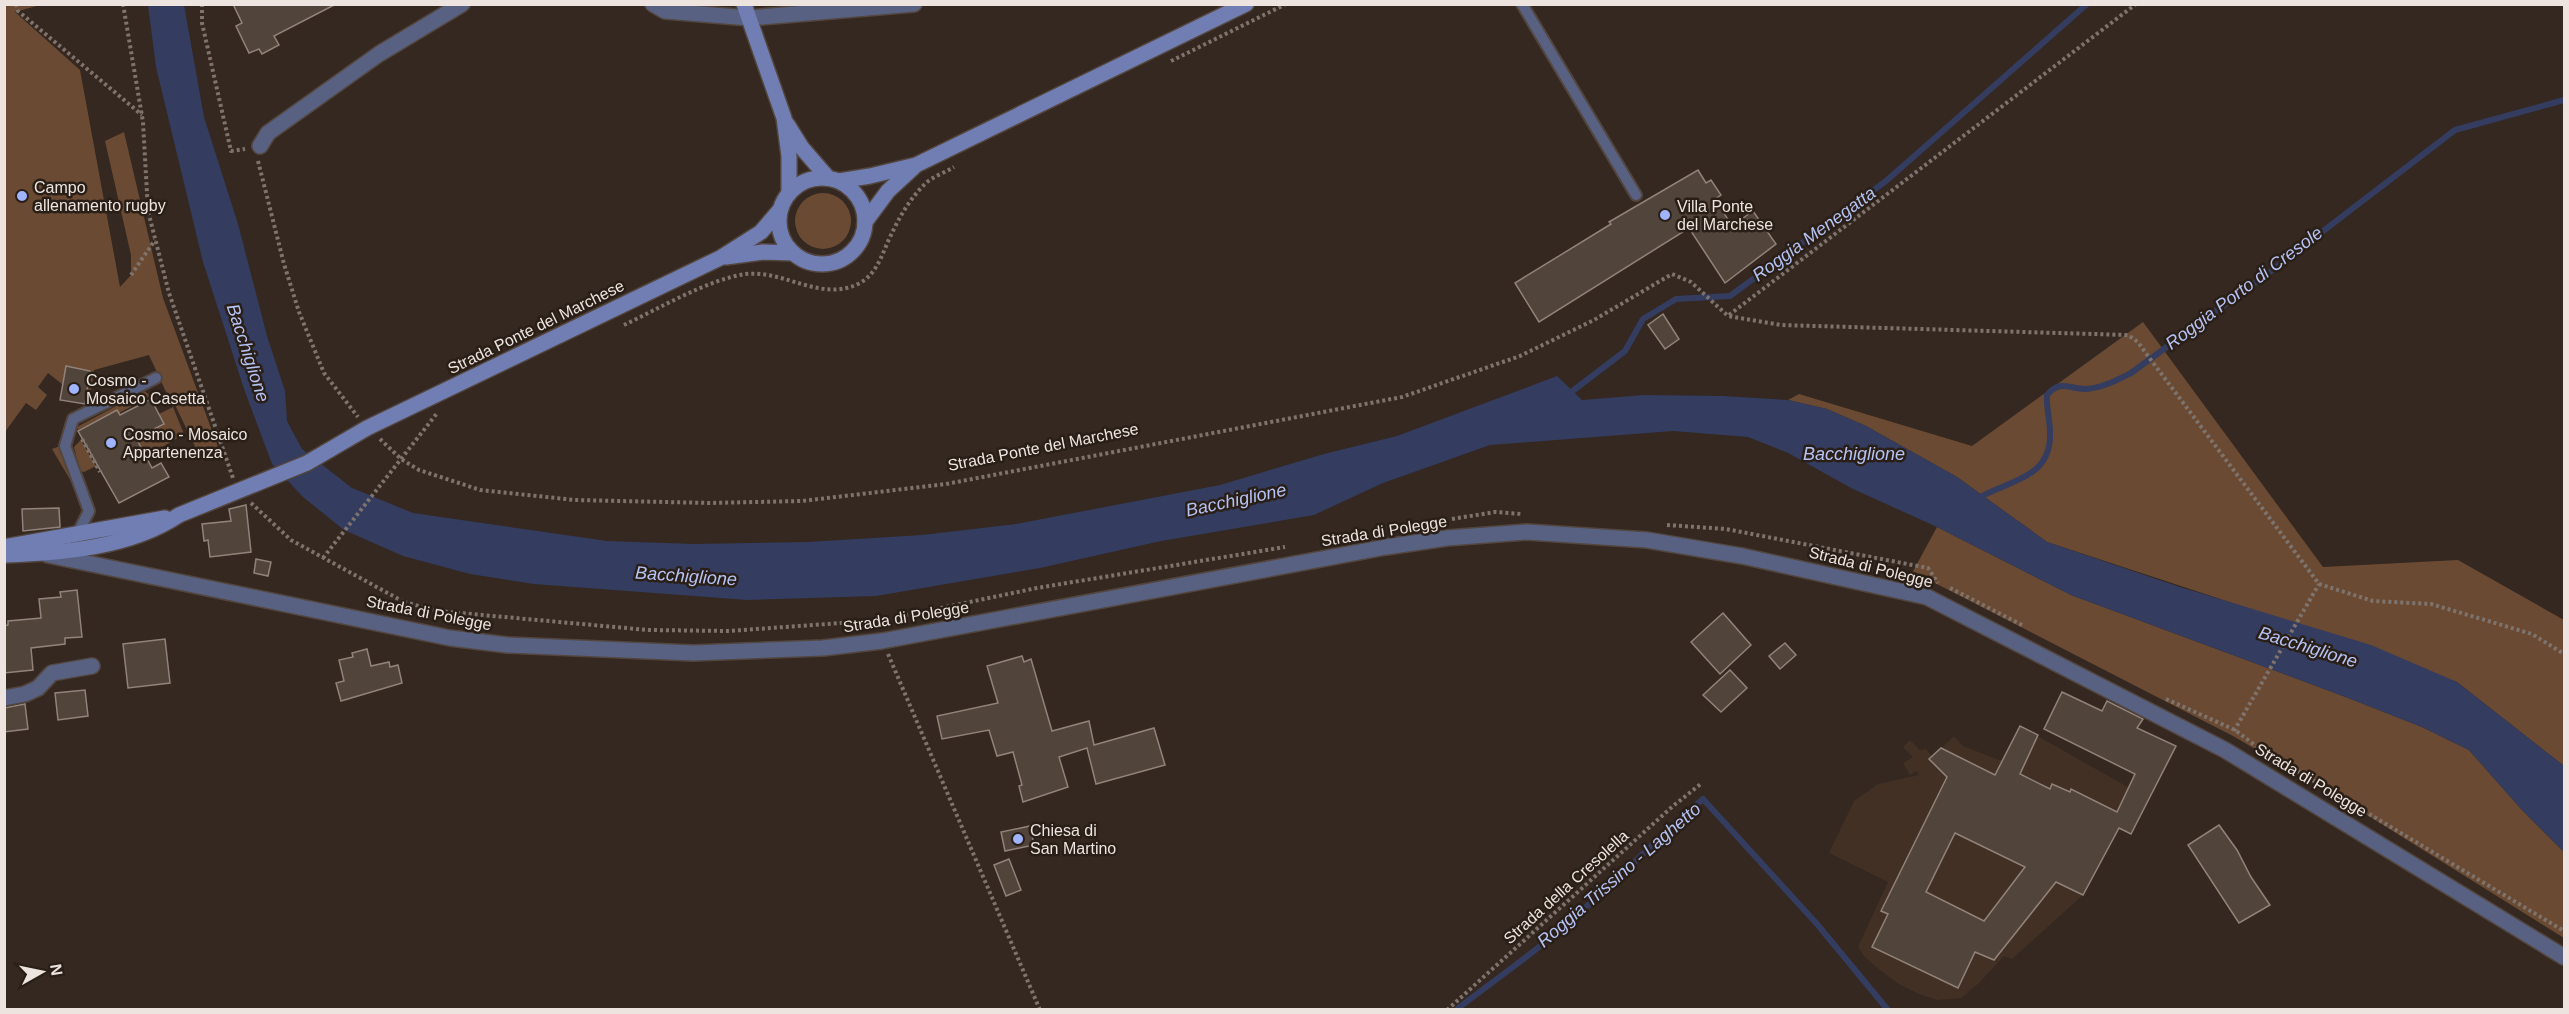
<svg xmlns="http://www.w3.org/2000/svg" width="2569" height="1014" font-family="Helvetica,sans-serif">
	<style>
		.built { fill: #423024 }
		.green { fill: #6b4a33 }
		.water { fill: #343c5f }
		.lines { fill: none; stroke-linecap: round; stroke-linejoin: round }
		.stream { stroke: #343c5f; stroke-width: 6 }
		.building { fill: #51443b; stroke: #92837a; stroke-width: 1.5; fill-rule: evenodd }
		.lane-casing { stroke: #52463f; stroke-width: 14 }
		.street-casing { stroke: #52463f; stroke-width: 18 }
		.secondary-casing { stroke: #52463f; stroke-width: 18 }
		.path { stroke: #7e746d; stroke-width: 4; stroke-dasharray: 3 3; stroke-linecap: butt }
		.lane { stroke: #586182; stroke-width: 10 }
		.street { stroke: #586182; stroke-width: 15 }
		.secondary { stroke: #717eb3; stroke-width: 15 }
		.poi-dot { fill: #a0b3fd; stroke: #2a1f17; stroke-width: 2 }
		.labels { text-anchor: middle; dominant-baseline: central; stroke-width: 5; stroke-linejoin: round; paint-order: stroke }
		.poi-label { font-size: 16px; fill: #ede4df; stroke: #2a1f17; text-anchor: start }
		.street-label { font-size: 16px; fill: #ede4df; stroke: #2a1f17 }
		.water-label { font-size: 18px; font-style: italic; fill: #b4c2f4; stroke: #2a1f17 }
	</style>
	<rect width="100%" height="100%" fill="#342820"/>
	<polygon class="built" points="2020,726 2149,799 2131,834 2119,829 2083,895 2012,959 2004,956 1979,983 1961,998 1937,1000 1919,994 1897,983 1875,966 1864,956 1858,947 1888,882 1829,853 1854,801 1878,784 1919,775 1916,771 1910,775 1903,763 1913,757 1903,747 1910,740 1920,750 1926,749 1932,757 1954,736 1963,746 2002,761"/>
	<g class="green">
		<polygon points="5,5 40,5 15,12 80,70 120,287 131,275 131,255 105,141 124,132 163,298 218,447 202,461 175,405 173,407 184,434 146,457 135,438 163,424 159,414 173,407 149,355 94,370 89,405 85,404 90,371 66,367 62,384 48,373 38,387 47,395 36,410 26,403 5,432"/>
		<circle cx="823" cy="221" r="28"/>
		<polygon points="2143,322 2323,567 2458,560 2564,620 2564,766 2457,682 2269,615 2047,542 1957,477 1866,426 1827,409 1788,400 1799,394 1972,446"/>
		<polygon points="144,391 151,396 119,413 117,410 78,430 77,427"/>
		<polygon points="81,440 96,466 84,472 80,471 74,447"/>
		<polygon points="60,446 74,481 72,483 52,449"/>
		<polygon points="1937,527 2071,595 2343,696 2422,727 2469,750 2522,810 2564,852 2564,938 2372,818 2233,736 1933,582 1911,575"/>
	</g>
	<polygon class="water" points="148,5 184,5 204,117 238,224 267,336 285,391 287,421 302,449 352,488 413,513 607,541 694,544 808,542 922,535 1016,524 1220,485 1324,454 1397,436 1557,376 1582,400 1644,395 1724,396 1788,400 1827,409 1866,426 1957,477 2047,542 2177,586 2371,645 2457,682 2564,766 2564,852 2522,810 2469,750 2422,727 2343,696 2071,595 1937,527 1853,489 1788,453 1748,437 1673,431 1490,445 1383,483 1314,515 1161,541 1040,568 876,596 747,600 534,584 470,574 403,556 344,530 303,497 272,464 244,389 203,262 156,67"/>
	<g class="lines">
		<g class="stream">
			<polyline points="1566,396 1625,351 1643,319 1676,299 1730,296 1886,181 2087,4"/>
			<path d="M1977 499C2005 481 2049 480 2050 437 2051 423 2046 410 2047 395 2060 379 2069 389 2086 389 2102 388 2117 380 2131 373L2271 271 2455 130 2564 100"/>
			<path d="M1456 1010C1493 981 1533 954 1568 923 1615 883 1656 839 1703 799L1817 924 1888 1010"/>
		</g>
	</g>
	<g class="building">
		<polygon points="233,4 336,4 274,36 279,45 262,54 259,49 249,53 236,26 242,23"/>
		<polygon points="1698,170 1706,183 1711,180 1721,195 1715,199 1732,226 1753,211 1776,244 1725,283 1689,228 1539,322 1515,283 1611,224 1609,222"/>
		<polygon points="1663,314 1679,339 1665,349 1648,325"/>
		<polygon points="66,366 90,371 85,404 60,400"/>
		<polygon points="151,399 164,424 136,438 152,468 161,463 169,477 119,503 78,431 117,410 120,415"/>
		<polygon points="246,505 251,552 210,557 208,540 204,541 202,524 231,521 229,509"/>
		<polygon points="59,508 60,527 23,531 22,509"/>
		<polygon points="256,559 271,562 268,576 254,573"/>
		<polygon points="77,590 82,637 65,638 65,644 31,648 33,670 4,673 4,626 8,625 8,621 41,618 39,599 61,597 60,592"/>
		<polygon points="1723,613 1751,645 1720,674 1691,642"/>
		<polygon points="165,639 170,683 128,688 123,644"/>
		<polygon points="1785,643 1796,655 1780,669 1769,656"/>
		<polygon points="367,649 371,666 389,662 390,667 398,665 402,683 341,701 336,683 344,681 339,660 353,657 352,653"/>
		<polygon points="1022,656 1024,662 1031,659 1052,731 1089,721 1094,745 1154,728 1165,765 1096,784 1087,748 1059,757 1068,787 1023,802 1019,786 1022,785 1013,752 997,756 989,730 942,739 937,716 998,703 987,666"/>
		<polygon points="1730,670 1747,688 1721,712 1703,695"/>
		<polygon points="85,690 88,716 58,720 55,693"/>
		<path d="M2062 692 2102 711 2107 701 2143 719 2137 728 2176 746 2131 834 2119 828 2083 895 2056 882 1994 960 1975 952 1958 988 1872 947 1888 914 1881 911 1947 777 1929 759 1941 748 1995 775 2020 726 2038 735 2020 774 2050 789 2052 784 2070 792 2071 789 2117 812 2135 774 2044 729ZM1955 833 2025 867 1984 921 1926 892Z"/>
		<polygon points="25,704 28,729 4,732 4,708"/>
		<polygon points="2219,825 2237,850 2251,877 2270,905 2239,923 2188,845"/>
		<polygon points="1030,826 1034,845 1005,851 1001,832"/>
		<polygon points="1009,859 1021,890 1006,896 994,865"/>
	</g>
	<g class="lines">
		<defs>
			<g id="lane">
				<polyline points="1522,4 1636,195"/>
				<polyline points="77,535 89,511 65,446 73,419 156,378"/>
			</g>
			<g id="street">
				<polyline points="653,4 665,11 749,18 914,4"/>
				<polyline points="260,146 268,133 379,54 462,4"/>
				<polyline points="48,555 450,638 507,645 693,653 823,648 882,641 1386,547 1447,538 1527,532 1647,540 1742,556 1927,597 2225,750 2564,957"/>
				<polyline points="4,698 25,694 38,688 52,673 92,666"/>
			</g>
			<g id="secondary">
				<polyline points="744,4 784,118 789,156 789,192"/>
				<polyline points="787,124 802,148 828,178"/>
				<circle cx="822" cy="221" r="43"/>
				<polyline points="839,181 870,176 916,165 1246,4"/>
				<polyline points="865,222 888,191 914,167"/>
				<polyline points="726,257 763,252 793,253"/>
				<polyline points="4,547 165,518"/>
				<path d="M4 555C62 553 130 548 179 515L307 463 367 428 720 258 761 232 779 211"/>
			</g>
		</defs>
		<use href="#lane" class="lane-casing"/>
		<use href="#street" class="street-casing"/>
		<use href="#secondary" class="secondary-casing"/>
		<g class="path">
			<polyline points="16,4 18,11 142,115"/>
			<polyline points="123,4 143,122 148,211 169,293 233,478"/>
			<polyline points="202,4 202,23 231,151 245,149"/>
			<polyline points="1171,61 1286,4"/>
			<polyline points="258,161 284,264 299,312 324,373 358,417"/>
			<polyline points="131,275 155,240"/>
			<polyline points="1729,315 2136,4"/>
			<path d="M624 325C660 308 709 279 746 274 785 270 820 302 858 284 878 274 882 253 891 235 899 218 909 200 923 186 931 177 944 173 954 167"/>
			<polyline points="82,439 100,472"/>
			<polyline points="380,439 401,459 419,470 459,483 480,490 575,500 710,503 802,501 946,484 1402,397 1520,356 1594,320 1672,274 1691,282 1728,316 1781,325 2128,335 2138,342 2145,352 2319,584 2373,601 2431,604 2532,634 2564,654"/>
			<polyline points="251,503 291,540 404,602 400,611"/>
			<polyline points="1452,519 1495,512 1522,514"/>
			<polyline points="1667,525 1726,529 1928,568 1938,583"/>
			<polyline points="323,558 438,412"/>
			<polyline points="1950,588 2024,626"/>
			<polyline points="404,602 438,611 648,630 729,631 883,620 1037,588 1285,547"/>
			<polyline points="888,654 1040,1010"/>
			<polyline points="2166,699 2235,730 2256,746 2564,931"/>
			<polyline points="2234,731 2319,584"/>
			<polyline points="1447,1010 1673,806 1702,783"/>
		</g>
		<use href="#lane" class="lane"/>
		<use href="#street" class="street"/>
		<use href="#secondary" class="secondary"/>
	</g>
	<g class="poi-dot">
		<circle cx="22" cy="196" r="6"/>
		<circle cx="1665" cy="215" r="6"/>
		<circle cx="74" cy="389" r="6"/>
		<circle cx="111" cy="443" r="6"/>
		<circle cx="1018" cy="839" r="6"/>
	</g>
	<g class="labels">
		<g class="poi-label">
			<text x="34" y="187">Campo<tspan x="34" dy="18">allenamento rugby</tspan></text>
			<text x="1677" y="206">Villa Ponte<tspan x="1677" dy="18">del Marchese</tspan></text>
			<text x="86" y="380">Cosmo -<tspan x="86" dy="18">Mosaico Casetta</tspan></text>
			<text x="123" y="434">Cosmo - Mosaico<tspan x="123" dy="18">Appartenenza</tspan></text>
			<text x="1030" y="830">Chiesa di<tspan x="1030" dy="18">San Martino</tspan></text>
		</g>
		<g class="street-label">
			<text transform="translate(536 327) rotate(-26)">Strada Ponte del Marchese</text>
			<text transform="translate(1043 447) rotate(-11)">Strada Ponte del Marchese</text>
			<text transform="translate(1384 531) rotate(-9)">Strada di Polegge</text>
			<text transform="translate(1871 567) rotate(14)">Strada di Polegge</text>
			<text transform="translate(429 613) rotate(11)">Strada di Polegge</text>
			<text transform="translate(906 617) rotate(-9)">Strada di Polegge</text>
			<text transform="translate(2311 780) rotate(31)">Strada di Polegge</text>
			<text transform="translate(1566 887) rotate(-42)">Strada della Cresolella</text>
		</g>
		<g class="water-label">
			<text transform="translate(1814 234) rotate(-36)">Roggia Menegatta</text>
			<text transform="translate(2244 288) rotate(-37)">Roggia Porto di Cresole</text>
			<text transform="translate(248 353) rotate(72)">Bacchiglione</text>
			<text x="1854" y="454">Bacchiglione</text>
			<text transform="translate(1236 500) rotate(-12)">Bacchiglione</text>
			<text transform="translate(686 576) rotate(4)">Bacchiglione</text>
			<text transform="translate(2308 647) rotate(17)">Bacchiglione</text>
			<text transform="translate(1619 875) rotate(-41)">Roggia Trissino - Laghetto</text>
		</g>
	</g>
	<rect width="2569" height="1014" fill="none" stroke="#ede4df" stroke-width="12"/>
	<g transform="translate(42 972) rotate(81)" stroke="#2a1f17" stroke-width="4.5" paint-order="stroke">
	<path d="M0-4.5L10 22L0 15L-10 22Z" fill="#ede4df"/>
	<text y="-9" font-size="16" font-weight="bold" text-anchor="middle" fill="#ede4df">N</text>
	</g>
</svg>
